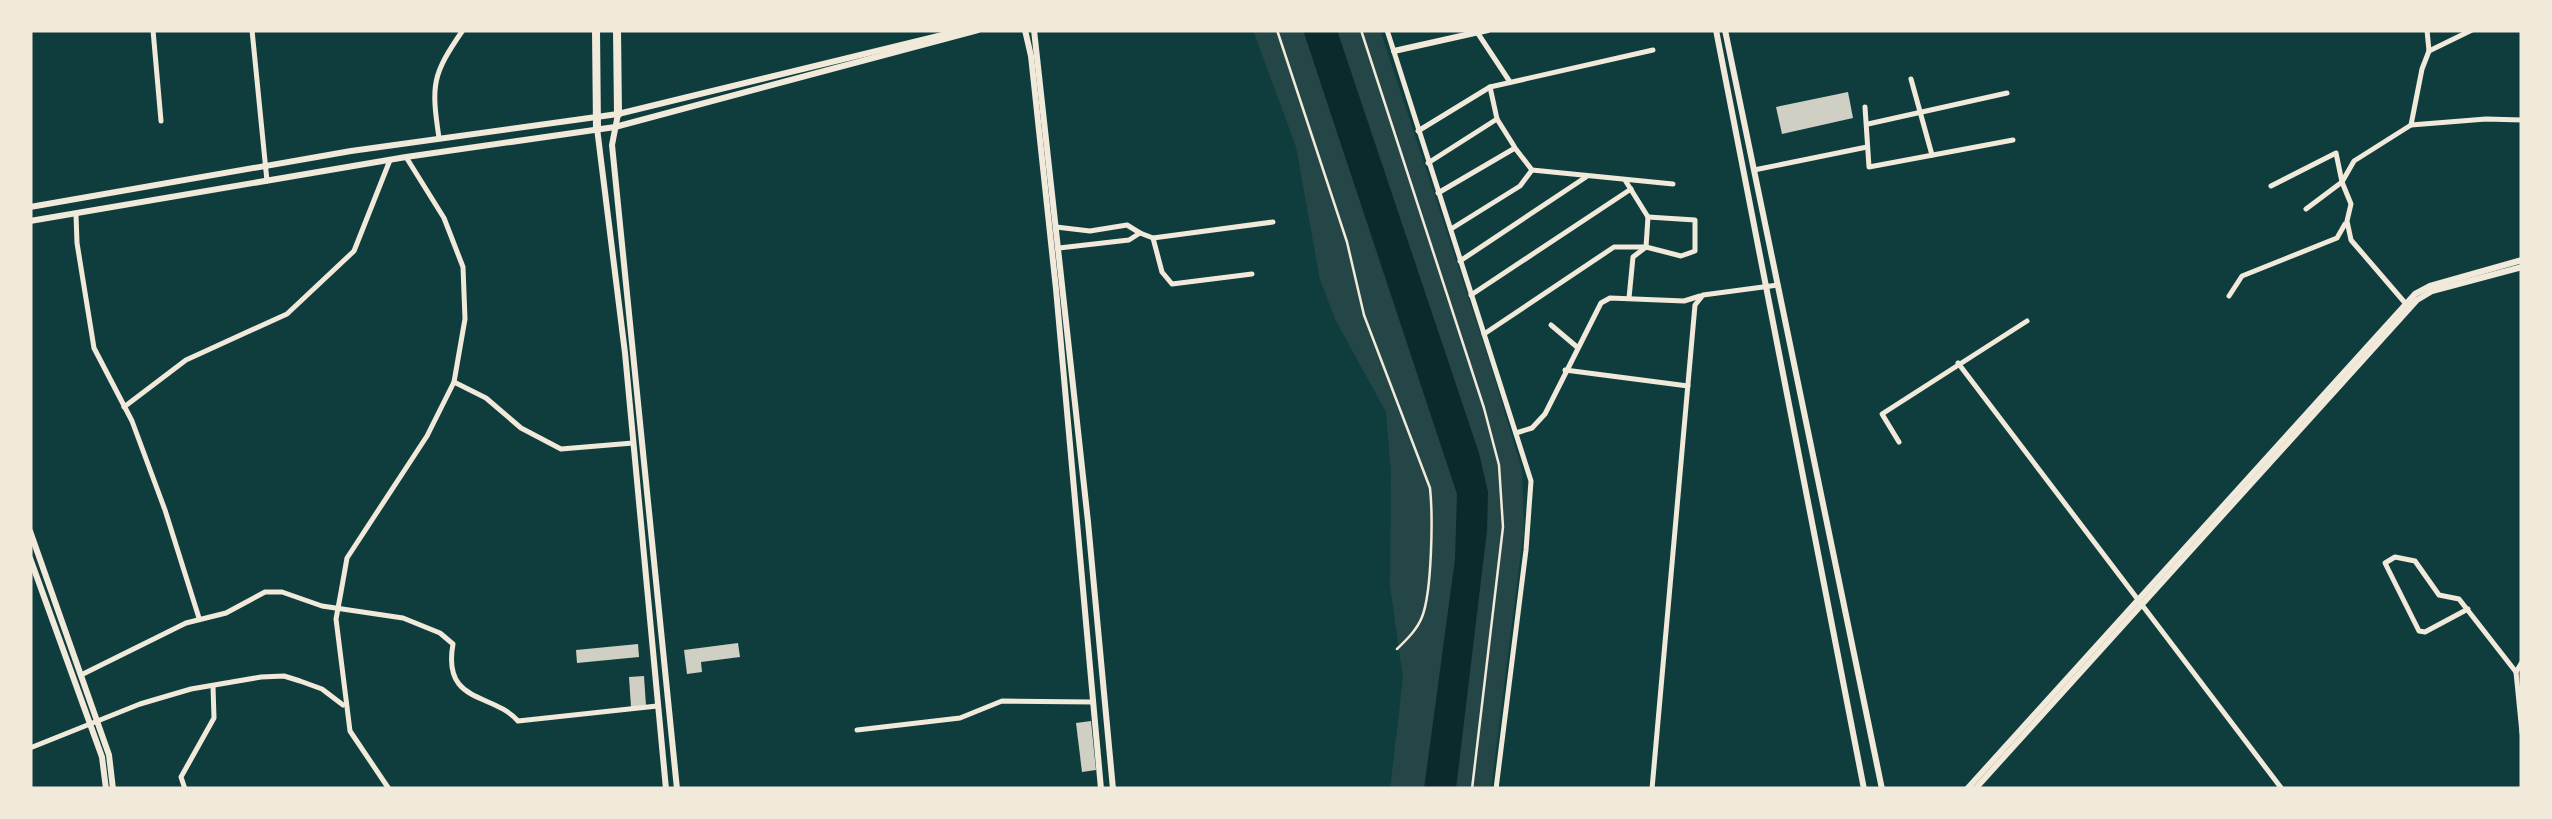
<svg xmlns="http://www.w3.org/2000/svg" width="2552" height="819" font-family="'Archivo Narrow',sans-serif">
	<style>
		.green { fill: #244646 }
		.water { fill: #0a2a2b }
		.building { fill: #cfcfc3 }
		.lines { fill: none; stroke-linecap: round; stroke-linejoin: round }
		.path { stroke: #f1e9da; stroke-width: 2.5 }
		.minor { stroke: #f1e9da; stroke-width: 5 }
		.tertiary { stroke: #f1e9da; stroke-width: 6 }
		.secondary { stroke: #f1e9da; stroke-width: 6 }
		.primary { stroke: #f1e9da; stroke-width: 8 }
	</style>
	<rect width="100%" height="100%" fill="#0f3d3e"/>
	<polygon class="green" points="1253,30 1380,30 1488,357 1522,470 1524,528 1491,789 1390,789 1403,678 1390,586 1391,473 1386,412 1336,321 1320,280 1296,147"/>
	<polygon class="water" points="1303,30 1337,30 1479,453 1488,492 1487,530 1456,789 1424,789 1455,559 1457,494"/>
	<g class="building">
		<polygon points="1848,92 1853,118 1782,134 1776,107"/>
		<polygon points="738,643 740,657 701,662 702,672 687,674 684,650"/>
		<polygon points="638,644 639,657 577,663 576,650"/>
		<polygon points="644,676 646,706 631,707 629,677"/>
		<polygon points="1091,721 1096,770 1082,772 1076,723"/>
	</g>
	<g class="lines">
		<g class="path">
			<path d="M1277 30 1347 242 1364 315 1430 488C1433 516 1432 592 1422 617 1417 630 1406 640 1397 649"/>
			<polyline points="1361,30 1484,408 1499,465 1503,527 1472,789"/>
		</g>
		<g class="minor">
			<polyline points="153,30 161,121"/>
			<polyline points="252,30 267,181"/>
			<polyline points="1387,30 1531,481 1526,550 1496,789"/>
			<polyline points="2427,30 2429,51"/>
			<polyline points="1477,32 1510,82"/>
			<polyline points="1911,79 1932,155"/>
			<polyline points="1865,107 1869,167 2013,140"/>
			<polyline points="1497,119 1514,146"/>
			<polyline points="1868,124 2007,93"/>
			<polyline points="2411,125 2486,119 2522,120"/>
			<polyline points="1418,131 1490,87 1653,50"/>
			<path d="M439 138C431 84 432 75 463 30"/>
			<polyline points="1428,163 1497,119 1490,87"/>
			<polyline points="1754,170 1867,147"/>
			<polyline points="1625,180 1648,217 1646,247 1633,257 1629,298"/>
			<polyline points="2271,186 2336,153 2342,182 2306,209"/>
			<polyline points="1438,193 1515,148 1532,170 1673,184"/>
			<polyline points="76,215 77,243 94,348 132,421 165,510 199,618"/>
			<polyline points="1056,227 1090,231 1127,225 1140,233"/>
			<polyline points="1451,229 1520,186 1532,170"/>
			<polyline points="1153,238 1273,222"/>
			<polyline points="1059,248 1129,240 1140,233 1153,238 1162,272 1172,284 1252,274"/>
			<polyline points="1460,261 1586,177"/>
			<polyline points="1471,295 1631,189"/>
			<polyline points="2229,296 2242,276 2337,238 2345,224"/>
			<polyline points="2406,304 2351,240 2347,221 2351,204 2342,182 2354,161 2411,125 2422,69 2429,51 2472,30"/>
			<polyline points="1551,325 1577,347"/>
			<polyline points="1484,334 1614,247 1646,247 1681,256 1695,251 1695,220 1648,217"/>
			<polyline points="1958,363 2282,789"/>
			<polyline points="1565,370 1688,386"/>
			<polyline points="454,382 486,398 521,428 561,449 633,443"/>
			<polyline points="124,407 186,360 287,314 354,251 390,160"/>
			<polyline points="1516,433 1532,428 1545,414 1601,303 1610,298 1684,301 1700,296"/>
			<polyline points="1899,442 1882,414 2027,321"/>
			<polyline points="2468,609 2425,632 2419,631 2385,563 2395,557 2415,561 2439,595 2459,599 2516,672 2522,733"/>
			<polyline points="2516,672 2522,662"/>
			<path d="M81 675 186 623 226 613 265 592H282L322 606 403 618 440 633 453 644C442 705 493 692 518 721L657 706"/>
			<polyline points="857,730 960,718 1002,701 1093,702"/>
			<polyline points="30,748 140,704 191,689 261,677 284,676 300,681 322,689 343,705"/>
			<polyline points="185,789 181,777 214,718 213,686"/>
			<polyline points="389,789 350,731 336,619 341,592 347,558 427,436 454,382 465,319 463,267 444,218 406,157"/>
			<polyline points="1652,789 1695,305 1703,295 1778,285"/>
		</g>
		<g class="tertiary">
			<polyline points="1394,51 1488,30"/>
			<polyline points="30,207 351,151 618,114 963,30"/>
			<polyline points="30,221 406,157 615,127 978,30"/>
			<polyline points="30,531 109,755 113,789"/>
			<polyline points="30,558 102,757 106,789"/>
			<polyline points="1967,789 2415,294 2430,286 2522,260"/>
			<polyline points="1975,789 2417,300 2432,291 2522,267"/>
		</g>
		<g class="secondary">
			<polyline points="1025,30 1031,56 1056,289 1101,789"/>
			<polyline points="1034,30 1088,522 1113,789"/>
			<polyline points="1716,30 1864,789"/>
			<polyline points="1725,30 1882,789"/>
			<polyline points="618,114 612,145 677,789"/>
			<polyline points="597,128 625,353 666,789"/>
		</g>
		<g class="primary">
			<polyline points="596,30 597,128"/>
			<polyline points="617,30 618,114"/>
		</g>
	</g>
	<rect width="2552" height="819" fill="none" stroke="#f1e9da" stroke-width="65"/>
</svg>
